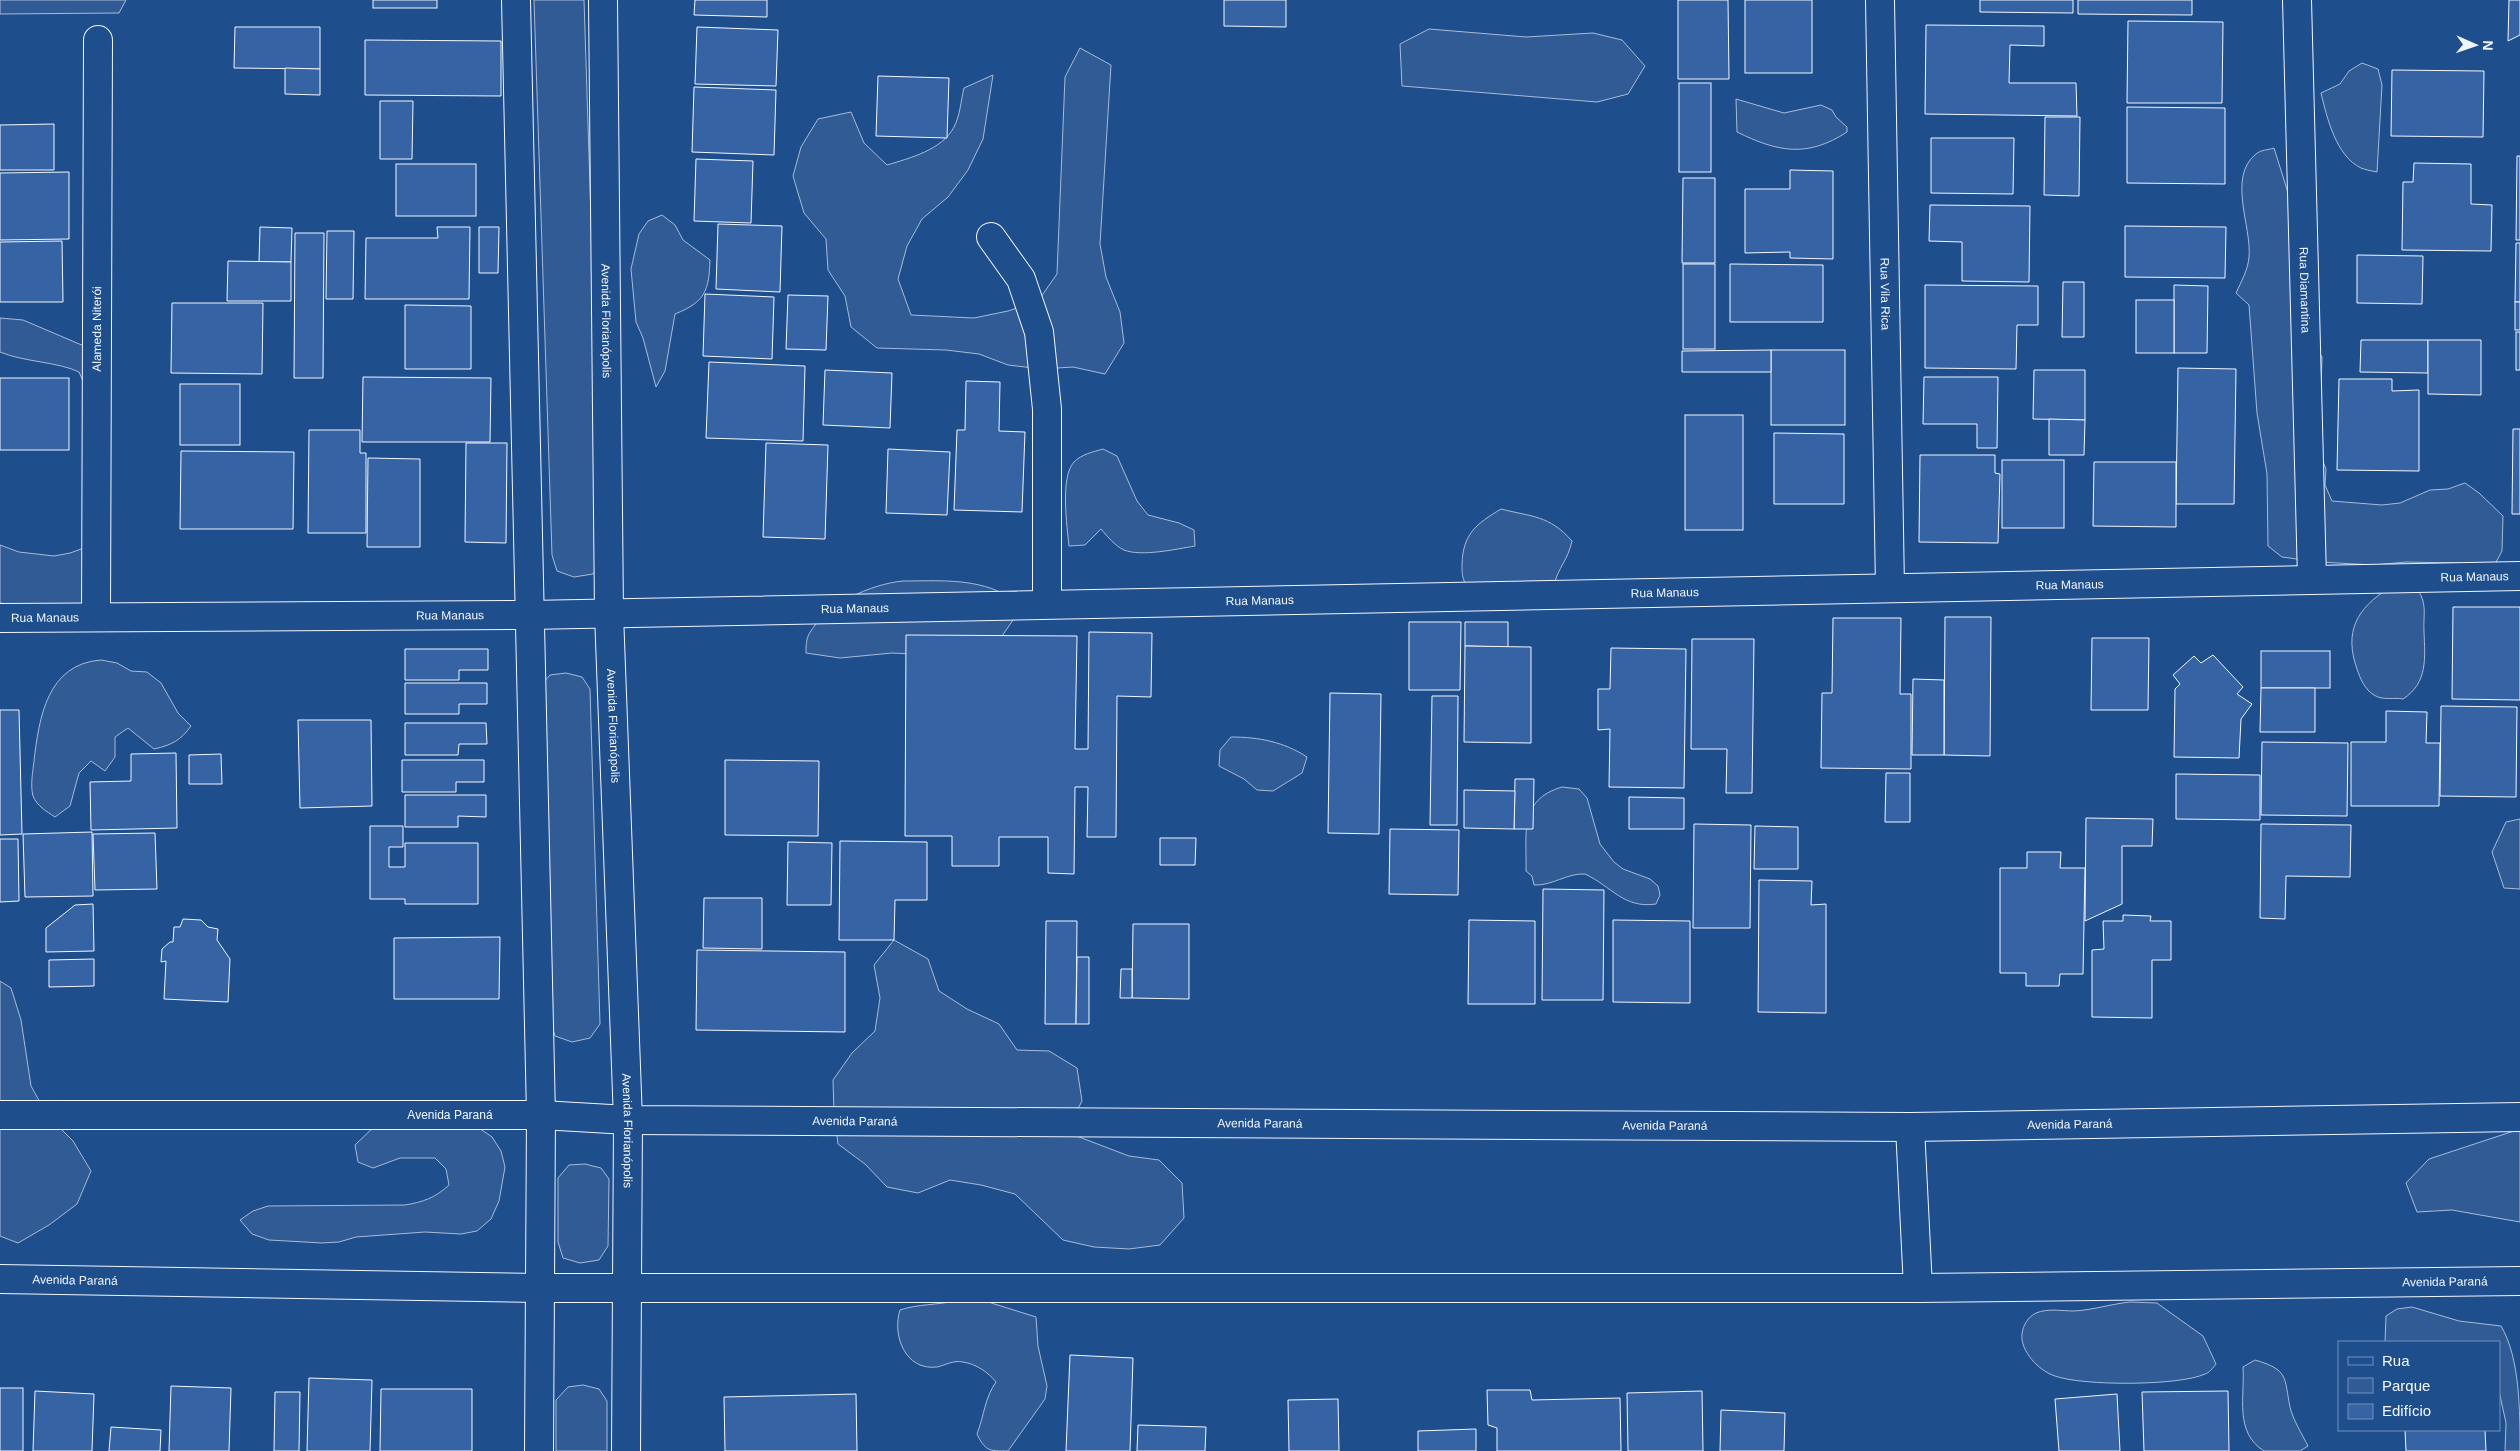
<svg xmlns="http://www.w3.org/2000/svg" width="2520" height="1451" font-family="Arial,sans-serif">
	<style>
		.green { fill: #305b95; stroke: #a8bbd7 }
		.building { fill: #3563a3; stroke: #f2f6ff }
		.lines { fill: none; stroke-linecap: round; stroke-linejoin: round }
		.minor-casing { stroke: #f2f6ff; stroke-width: 30 }
		.major-casing { stroke: #f2f6ff; stroke-width: 30 }
		.minor { stroke: #1f4e8c; stroke-width: 28 }
		.major { stroke: #1f4e8c; stroke-width: 28 }
		.labels { text-anchor: middle; dominant-baseline: central; stroke-width: 4; stroke-linejoin: round; paint-order: stroke }
		.street-label { font-size: 12px; fill: #f2f6ff; stroke: #1f4e8c }
	</style>
	<rect width="100%" height="100%" fill="#1f4e8c"/>
	<g class="green">
		<polygon points="0,0 126,0 119,13 0,14"/>
		<polygon points="534,0 584,0 602,559 593,574 574,577 557,571 552,555"/>
		<polygon points="1429,29 1526,37 1593,33 1622,40 1645,66 1628,94 1597,102 1402,86 1400,44"/>
		<path d="M1080 48 1111 65 1100 244 1106 277 1120 312 1124 343 1105 374 1073 367 1042 369 1008 365 979 354 946 350 877 348 851 327 845 296 828 270 826 239 804 213 793 176 801 147 818 119 851 112 864 143 887 165C910 158 942 150 954 127 960 116 961 100 964 88L993 75 983 139 968 170 948 197 922 219 907 246 898 279 911 315 974 318 1008 311 1038 301 1057 274 1065 77Z"/>
		<path d="M2362 63 2378 69 2382 85 2377 172C2372 171 2366 170 2361 168 2336 156 2327 118 2321 93L2340 84 2349 71Z"/>
		<path d="M1736 99 1784 113 1821 105 1832 110 1836 117 1847 127V132C1807 158 1778 152 1737 132Z"/>
		<path d="M2274 148 2290 199 2313 343 2322 357 2319 452 2326 469 2325 485 2332 501 2382 505 2400 503 2430 490 2448 489 2465 483 2479 493 2503 516 2502 551 2493 568 2474 570 2457 563 2406 562 2374 565 2319 562 2282 557 2268 546 2267 474 2257 413 2249 305 2236 293C2241 282 2248 270 2249 257 2252 227 2227 177 2256 154 2260 150 2268 150 2274 148Z"/>
		<path d="M662 215 675 225 683 240 710 260C709 291 705 302 675 314L665 371 656 387 643 338 636 322 631 269 639 234 648 221Z"/>
		<path d="M0 318 23 320 84 346 86 388 79 372C59 362 24 362 0 352Z"/>
		<path d="M1103 449 1117 456 1137 501 1148 515 1179 523 1194 530 1195 546C1177 549 1141 557 1124 550 1114 545 1108 537 1101 529L1085 545 1069 546C1067 526 1060 477 1074 462 1082 454 1093 452 1103 449Z"/>
		<path d="M1501 509C1532 517 1549 515 1572 541 1568 560 1558 568 1554 585L1467 587C1462 578 1462 574 1462 564 1463 534 1476 524 1501 509Z"/>
		<polygon points="0,545 19,552 54,556 70,553 87,547 93,585 79,613 0,603"/>
		<path d="M903 581C936 581 972 578 1002 593L1013 620 1002 636 986 643 932 655 892 653 840 658 806 653C806 647 806 640 809 634 826 604 871 584 903 581Z"/>
		<path d="M2389 588H2416C2428 602 2423 615 2424 632 2425 658 2428 683 2403 699 2394 697 2383 701 2374 695 2365 690 2360 678 2357 669 2344 632 2356 609 2389 588Z"/>
		<path d="M101 660 117 663 131 671 147 672 161 683 178 713 191 726C181 740 172 745 154 749L128 728 115 737V757L105 771 91 761 79 773 70 806 55 817C46 811 37 806 33 796 30 785 33 771 34 761 39 718 47 664 101 660Z"/>
		<polygon points="566,673 582,677 590,689 600,1024 590,1038 572,1042 555,1036 550,1020 539,687 550,675"/>
		<path d="M1231 737C1259 737 1284 742 1307 757L1302 773 1273 791 1257 790 1244 779 1219 766 1220 750Z"/>
		<path d="M1562 787 1579 789 1587 798 1600 844 1614 862 1623 869 1650 879 1658 886 1660 895 1656 904C1624 909 1611 886 1585 874 1567 873 1552 886 1534 885L1532 876 1526 871C1527 834 1518 800 1562 787Z"/>
		<polygon points="2520,819 2520,889 2504,888 2492,852 2506,822"/>
		<polygon points="894,940 928,959 939,991 967,1009 999,1024 1017,1050 1049,1051 1077,1068 1082,1101 1066,1132 1129,1156 1159,1160 1182,1183 1184,1218 1160,1245 1129,1249 1094,1247 1063,1240 1015,1194 981,1185 950,1180 918,1193 887,1187 865,1164 838,1144 834,1112 833,1080 852,1053 875,1031 880,998 874,965"/>
		<polygon points="0,981 11,988 21,1020 31,1086 47,1115 73,1141 91,1171 77,1204 49,1225 18,1243 0,1236"/>
		<path d="M378 1123 476 1126 492 1137 501 1151 505 1167 499 1201 491 1219 477 1231 461 1234 425 1232 356 1237 339 1242 322 1243 269 1240 252 1234 240 1220 253 1211 268 1206 405 1205C423 1202 435 1198 449 1185L446 1169 435 1158H400L373 1168 358 1162 355 1145Z"/>
		<polygon points="2520,1129 2520,1222 2452,1210 2417,1212 2406,1183 2429,1159"/>
		<polygon points="585,1164 601,1168 609,1179 608,1246 599,1260 580,1263 563,1258 558,1242 558,1178 569,1165"/>
		<path d="M955 1301H985L1036 1317 1038 1346 1047 1386 1045 1399 1008 1451C989 1451 985 1451 977 1434 984 1416 985 1397 996 1382 988 1372 976 1364 963 1362 953 1360 946 1365 937 1367 905 1371 892 1335 900 1310 918 1304 937 1305 955 1301Z"/>
		<path d="M2130 1302 2157 1303 2168 1311 2203 1336 2216 1364C2213 1368 2209 1373 2205 1374 2179 1386 2082 1386 2055 1376 2039 1371 2020 1351 2022 1334 2023 1325 2028 1317 2036 1313 2048 1308 2062 1311 2074 1311 2093 1310 2111 1304 2130 1302Z"/>
		<path d="M2412 1307 2459 1321 2501 1326C2520 1358 2520 1411 2520 1451H2505L2506 1423 2499 1391V1342H2385L2386 1316 2397 1309Z"/>
		<path d="M2255 1360C2289 1370 2284 1377 2290 1407 2293 1420 2302 1434 2308 1446L2300 1451H2264C2234 1432 2245 1397 2243 1367Z"/>
		<polygon points="583,1385 599,1389 607,1401 607,1451 556,1451 556,1400 568,1387"/>
	</g>
	<g class="building">
		<rect x="373" y="0" width="64" height="8"/>
		<polygon points="695,0 767,0 767,17 694,15"/>
		<polygon points="1224,0 1286,0 1286,27 1224,26"/>
		<polygon points="1678,0 1728,0 1729,79 1678,79"/>
		<rect x="1745" y="0" width="67" height="73"/>
		<polygon points="1980,0 2073,0 2073,13 1980,12"/>
		<polygon points="2078,0 2192,0 2192,15 2078,14"/>
		<polygon points="2509,0 2520,0 2520,35 2508,41"/>
		<polygon points="2128,21 2223,22 2222,103 2127,103"/>
		<polygon points="1926,25 2044,26 2044,46 2010,45 2009,83 2076,83 2077,116 1925,114"/>
		<polygon points="235,27 320,27 320,69 234,68"/>
		<polygon points="697,27 778,30 776,86 695,84"/>
		<polygon points="365,40 501,41 501,96 365,95"/>
		<polygon points="285,68 320,69 320,95 285,94"/>
		<polygon points="2392,70 2484,71 2483,137 2391,136"/>
		<polygon points="878,76 949,78 947,138 876,136"/>
		<rect x="1679" y="83" width="32" height="89"/>
		<polygon points="694,87 776,90 774,155 692,152"/>
		<polygon points="380,101 413,101 412,159 380,159"/>
		<polygon points="2127,107 2225,108 2225,184 2127,183"/>
		<polygon points="2045,117 2080,117 2079,196 2044,195"/>
		<polygon points="54,124 54,170 0,170 0,125"/>
		<polygon points="1931,138 2014,138 2013,194 1931,193"/>
		<polygon points="2517,156 2520,156 2520,240 2516,240"/>
		<polygon points="696,159 753,161 751,223 694,221"/>
		<polygon points="2414,163 2471,164 2471,204 2492,205 2491,251 2402,250 2403,182 2413,182"/>
		<rect x="396" y="164" width="80" height="52"/>
		<polygon points="1790,170 1833,171 1833,259 1790,258 1790,252 1745,253 1745,189 1790,189"/>
		<polygon points="69,172 69,239 0,240 0,173"/>
		<polygon points="1683,178 1715,178 1715,263 1682,263"/>
		<polygon points="1930,205 2030,206 2029,282 1962,281 1962,242 1929,241"/>
		<polygon points="718,224 782,226 780,292 716,289"/>
		<polygon points="2125,226 2226,227 2225,278 2125,277"/>
		<polygon points="260,227 292,228 291,262 259,262"/>
		<polygon points="437,227 470,227 469,299 365,299 366,238 438,238"/>
		<polygon points="479,227 499,227 498,273 479,273"/>
		<polygon points="327,231 354,231 353,299 326,299"/>
		<polygon points="295,233 324,233 323,378 294,378"/>
		<polygon points="62,241 63,302 0,302 0,242"/>
		<polygon points="2516,243 2520,243 2520,302 2515,302"/>
		<polygon points="2357,255 2423,256 2422,304 2357,303"/>
		<polygon points="228,261 291,262 291,301 227,301"/>
		<rect x="1683" y="264" width="32" height="85"/>
		<polygon points="1730,264 1823,265 1823,322 1730,322"/>
		<polygon points="2063,282 2084,282 2084,337 2062,337"/>
		<polygon points="1925,285 2038,286 2038,325 2017,325 2016,369 1925,368"/>
		<polygon points="2174,285 2208,286 2207,353 2174,353"/>
		<polygon points="705,294 774,297 772,359 703,356"/>
		<polygon points="788,295 828,296 826,350 786,349"/>
		<rect x="2136" y="300" width="38" height="53"/>
		<rect x="2515" y="302" width="5" height="28"/>
		<polygon points="172,303 263,303 262,374 171,373"/>
		<polygon points="405,305 471,306 471,369 405,369"/>
		<rect x="2516" y="332" width="4" height="38"/>
		<polygon points="2361,340 2428,340 2428,373 2360,372"/>
		<polygon points="2428,340 2481,340 2481,395 2428,394"/>
		<rect x="1771" y="350" width="74" height="75"/>
		<polygon points="1771,350 1771,372 1682,372 1682,351"/>
		<polygon points="709,362 805,366 803,441 706,438"/>
		<polygon points="2178,368 2236,369 2234,504 2176,504"/>
		<polygon points="825,370 892,373 890,428 823,425"/>
		<polygon points="2034,370 2085,370 2085,420 2033,419"/>
		<polygon points="363,377 491,378 490,442 362,442"/>
		<polygon points="1924,377 1998,377 1997,448 1977,448 1977,424 1923,424"/>
		<rect x="0" y="378" width="69" height="72"/>
		<polygon points="2339,379 2392,379 2392,391 2419,390 2419,471 2337,470"/>
		<polygon points="966,381 1000,382 999,431 1025,432 1022,512 954,510 957,430 965,430"/>
		<rect x="180" y="384" width="60" height="61"/>
		<rect x="1685" y="415" width="58" height="115"/>
		<polygon points="2049,419 2085,420 2084,455 2049,455"/>
		<polygon points="2513,429 2520,429 2520,514 2512,514"/>
		<polygon points="309,430 360,430 360,453 366,453 366,533 308,533"/>
		<polygon points="1774,433 1844,434 1844,504 1774,504"/>
		<polygon points="466,443 507,443 506,543 465,542"/>
		<polygon points="766,443 828,445 825,539 763,537"/>
		<polygon points="888,449 950,452 947,515 886,513"/>
		<polygon points="181,451 294,452 293,529 180,529"/>
		<polygon points="1920,455 1995,455 1995,473 2000,474 1998,543 1919,542"/>
		<polygon points="368,458 420,459 420,547 367,547"/>
		<rect x="2002" y="460" width="62" height="68"/>
		<polygon points="2094,462 2176,462 2176,527 2093,526"/>
		<polygon points="2453,607 2520,607 2520,700 2452,699"/>
		<polygon points="1945,617 1991,617 1990,756 1944,755"/>
		<polygon points="1833,618 1901,618 1900,694 1911,694 1911,769 1821,768 1822,693 1832,693"/>
		<polygon points="1409,622 1461,622 1460,690 1409,690"/>
		<polygon points="1465,622 1508,622 1508,647 1465,646"/>
		<polygon points="1089,632 1152,633 1151,697 1117,696 1116,837 1087,837 1088,787 1075,787 1074,874 1048,873 1048,837 999,837 999,866 952,866 952,836 905,836 906,635 1077,636 1075,749 1088,749"/>
		<polygon points="2092,638 2149,638 2148,710 2091,710"/>
		<polygon points="1692,639 1754,639 1752,793 1726,793 1727,749 1691,749"/>
		<polygon points="1465,646 1531,647 1531,743 1464,742"/>
		<polygon points="1611,648 1686,649 1684,788 1609,787 1610,729 1598,730 1598,689 1610,689"/>
		<polygon points="405,649 488,649 488,670 459,670 459,680 405,680"/>
		<rect x="2261" y="651" width="69" height="37"/>
		<polygon points="2213,655 2243,687 2237,694 2252,704 2241,719 2239,758 2174,757 2175,689 2180,684 2173,675 2194,656 2201,663"/>
		<polygon points="1913,679 1944,680 1944,755 1912,755"/>
		<polygon points="405,683 487,683 487,704 459,704 459,714 405,714"/>
		<polygon points="2261,688 2315,688 2315,732 2260,732"/>
		<polygon points="1330,693 1381,694 1379,834 1328,833"/>
		<polygon points="1432,696 1458,696 1457,825 1430,825"/>
		<polygon points="2441,706 2517,707 2516,797 2440,796"/>
		<polygon points="0,710 19,710 22,834 0,835"/>
		<polygon points="2386,711 2427,712 2426,743 2440,743 2439,806 2351,806 2351,742 2386,742"/>
		<polygon points="298,720 371,720 372,806 300,808"/>
		<polygon points="405,723 486,723 487,744 459,744 458,755 405,755"/>
		<polygon points="2262,742 2348,743 2347,816 2261,815"/>
		<polygon points="176,753 177,828 91,830 90,782 131,781 131,754"/>
		<polygon points="221,754 222,784 189,784 189,755"/>
		<polygon points="402,760 484,760 484,782 456,782 456,792 402,792"/>
		<polygon points="725,760 819,761 818,836 725,835"/>
		<polygon points="1886,773 1910,773 1910,822 1885,822"/>
		<polygon points="2176,774 2260,775 2260,820 2176,819"/>
		<polygon points="1515,779 1534,779 1533,829 1514,829"/>
		<polygon points="1464,790 1515,791 1514,829 1464,828"/>
		<polygon points="405,795 486,795 486,817 458,816 458,827 405,827"/>
		<polygon points="1629,797 1684,798 1684,829 1629,829"/>
		<polygon points="2086,818 2153,819 2152,846 2122,846 2122,904 2085,921"/>
		<polygon points="1694,824 1751,825 1750,928 1693,928"/>
		<polygon points="2261,824 2351,825 2350,877 2286,876 2285,919 2260,918"/>
		<polygon points="370,826 403,826 403,847 389,847 389,867 405,867 405,843 478,843 478,904 405,904 405,899 370,899"/>
		<polygon points="1755,826 1798,827 1798,869 1754,869"/>
		<polygon points="1390,829 1459,830 1458,895 1389,894"/>
		<polygon points="92,832 93,896 25,897 23,834"/>
		<polygon points="155,833 157,889 95,890 93,834"/>
		<polygon points="1160,838 1196,838 1195,865 1160,865"/>
		<polygon points="0,839 18,839 19,901 0,902"/>
		<polygon points="840,841 927,842 927,900 895,900 894,940 839,940"/>
		<polygon points="788,842 832,843 831,905 787,905"/>
		<polygon points="2027,852 2061,852 2060,868 2085,868 2083,974 2060,974 2059,986 2026,986 2026,973 2000,973 2000,868 2027,868"/>
		<polygon points="1759,880 1812,881 1811,905 1826,904 1826,1013 1758,1012"/>
		<polygon points="1543,889 1604,890 1603,1000 1542,1000"/>
		<polygon points="704,898 762,898 762,949 703,948"/>
		<polygon points="93,904 94,951 46,952 46,928 75,905"/>
		<polygon points="2123,915 2151,916 2150,921 2171,921 2171,960 2152,960 2152,1018 2092,1017 2092,950 2104,949 2103,921 2123,921"/>
		<polygon points="183,919 201,920 208,927 218,929 217,940 230,959 228,1002 164,999 166,961 161,962 162,949 170,942 173,942 174,927 180,927"/>
		<polygon points="1469,920 1535,921 1535,1004 1468,1004"/>
		<polygon points="1613,920 1690,921 1690,1003 1613,1002"/>
		<polygon points="1046,921 1077,921 1076,1024 1045,1024"/>
		<polygon points="1133,924 1189,924 1189,999 1132,998"/>
		<polygon points="500,937 499,999 394,999 394,938"/>
		<polygon points="697,950 845,952 845,1032 696,1030"/>
		<polygon points="1077,957 1089,957 1089,1024 1076,1024"/>
		<polygon points="94,959 94,986 49,987 49,960"/>
		<polygon points="1121,969 1132,969 1132,998 1120,998"/>
		<polygon points="1070,1355 1133,1358 1130,1451 1066,1451"/>
		<polygon points="309,1378 372,1380 370,1451 307,1451"/>
		<polygon points="171,1386 231,1388 229,1451 169,1451"/>
		<rect x="0" y="1388" width="23" height="63"/>
		<polygon points="381,1389 472,1389 472,1451 380,1451"/>
		<polygon points="1487,1390 1530,1390 1532,1400 1620,1398 1621,1451 1497,1451 1497,1428 1488,1425"/>
		<polygon points="35,1391 94,1394 92,1451 33,1451"/>
		<polygon points="1702,1391 1703,1451 1628,1451 1627,1393"/>
		<polygon points="2228,1391 2229,1451 2144,1451 2142,1392"/>
		<polygon points="275,1392 300,1392 299,1451 274,1451"/>
		<polygon points="856,1394 857,1451 725,1451 724,1397"/>
		<polygon points="2117,1394 2120,1451 2059,1451 2055,1399"/>
		<polygon points="1338,1399 1339,1451 1289,1451 1288,1400"/>
		<polygon points="1721,1410 1785,1413 1784,1451 1720,1451"/>
		<polygon points="1138,1425 1206,1427 1205,1451 1137,1451"/>
		<polygon points="111,1427 161,1430 160,1451 109,1451"/>
		<polygon points="1476,1429 1476,1451 1418,1451 1418,1431"/>
		<polygon points="2405,1430 2485,1430 2486,1451 2406,1451"/>
	</g>
	<g class="lines">
		<defs>
			<g id="minor">
				<polyline points="516,0 541,1115 539,1451"/>
				<path id="s1" d="M603 0 609 614 628 1120 626 1451"/>
				<path id="s2" d="M1880 0 1890 588"/>
				<path id="s3" d="M2297 0 2312 579"/>
				<polyline points="991,237 1021,279 1039,332 1047,409 1047,604"/>
				<path id="s4" d="M96 617 98 40"/>
				<path id="s5" d="M0 618 528 615 2520 576"/>
			</g>
			<g id="major">
				<path id="s6" d="M0 1115H541L628 1120 1910 1127 2520 1117"/>
				<polyline points="1910,1127 1918,1288"/>
				<path id="s7" d="M0 1279 540 1288H1918L2520 1281"/>
			</g>
		</defs>
		<use href="#minor" class="minor-casing"/>
		<use href="#major" class="major-casing"/>
		<use href="#minor" class="minor"/>
		<use href="#major" class="major"/>
	</g>
	<g class="labels">
		<g class="street-label">
			<text stroke="none"><textPath href="#s3" startOffset="290">Rua Diamantina</textPath></text>
			<text stroke="none"><textPath href="#s2" startOffset="294">Rua Vila Rica</textPath></text>
			<text stroke="none"><textPath href="#s1" startOffset="321">Avenida Florianópolis</textPath></text>
			<text stroke="none"><textPath href="#s4" startOffset="288">Alameda Niterói</textPath></text>
			<text stroke="none"><textPath href="#s5" startOffset="2475">Rua Manaus</textPath></text>
			<text stroke="none"><textPath href="#s5" startOffset="2070">Rua Manaus</textPath></text>
			<text stroke="none"><textPath href="#s5" startOffset="1665">Rua Manaus</textPath></text>
			<text stroke="none"><textPath href="#s5" startOffset="1260">Rua Manaus</textPath></text>
			<text stroke="none"><textPath href="#s5" startOffset="855">Rua Manaus</textPath></text>
			<text stroke="none"><textPath href="#s5" startOffset="450">Rua Manaus</textPath></text>
			<text stroke="none"><textPath href="#s5" startOffset="45">Rua Manaus</textPath></text>
			<text stroke="none"><textPath href="#s1" startOffset="726">Avenida Florianópolis</textPath></text>
			<text stroke="none"><textPath href="#s6" startOffset="450">Avenida Paraná</textPath></text>
			<text stroke="none"><textPath href="#s6" startOffset="855">Avenida Paraná</textPath></text>
			<text stroke="none"><textPath href="#s6" startOffset="1260">Avenida Paraná</textPath></text>
			<text stroke="none"><textPath href="#s6" startOffset="2070">Avenida Paraná</textPath></text>
			<text stroke="none"><textPath href="#s6" startOffset="1665">Avenida Paraná</textPath></text>
			<text stroke="none"><textPath href="#s1" startOffset="1131">Avenida Florianópolis</textPath></text>
			<text stroke="none"><textPath href="#s7" startOffset="75">Avenida Paraná</textPath></text>
			<text stroke="none"><textPath href="#s7" startOffset="2445">Avenida Paraná</textPath></text>
		</g>
	</g>
	<rect x="2338" y="1341" width="162" height="90" fill="#1f4e8c" stroke="#7391ba"/>
	<rect x="2348" y="1357" width="25" height="8" fill="#1f4e8c" stroke="#7391ba"/>
	<text x="2382" y="1366" font-size="15" fill="#f2f6ff">Rua</text>
	<rect x="2348" y="1378" width="25" height="15" fill="#305b95" stroke="#7391ba"/>
	<text x="2382" y="1391" font-size="15" fill="#f2f6ff">Parque</text>
	<rect x="2348" y="1404" width="25" height="15" fill="#3563a3" stroke="#7391ba"/>
	<text x="2382" y="1416" font-size="15" fill="#f2f6ff">Edifício</text>
	<g transform="translate(2475 45) rotate(92)" stroke="#1f4e8c" stroke-width="4" paint-order="stroke">
	<path d="M0-4L9 19L0 12L-9 19Z" fill="#f2f6ff"/>
	<text y="-8" font-size="14" font-weight="bold" text-anchor="middle" fill="#f2f6ff">N</text>
	</g>
</svg>
